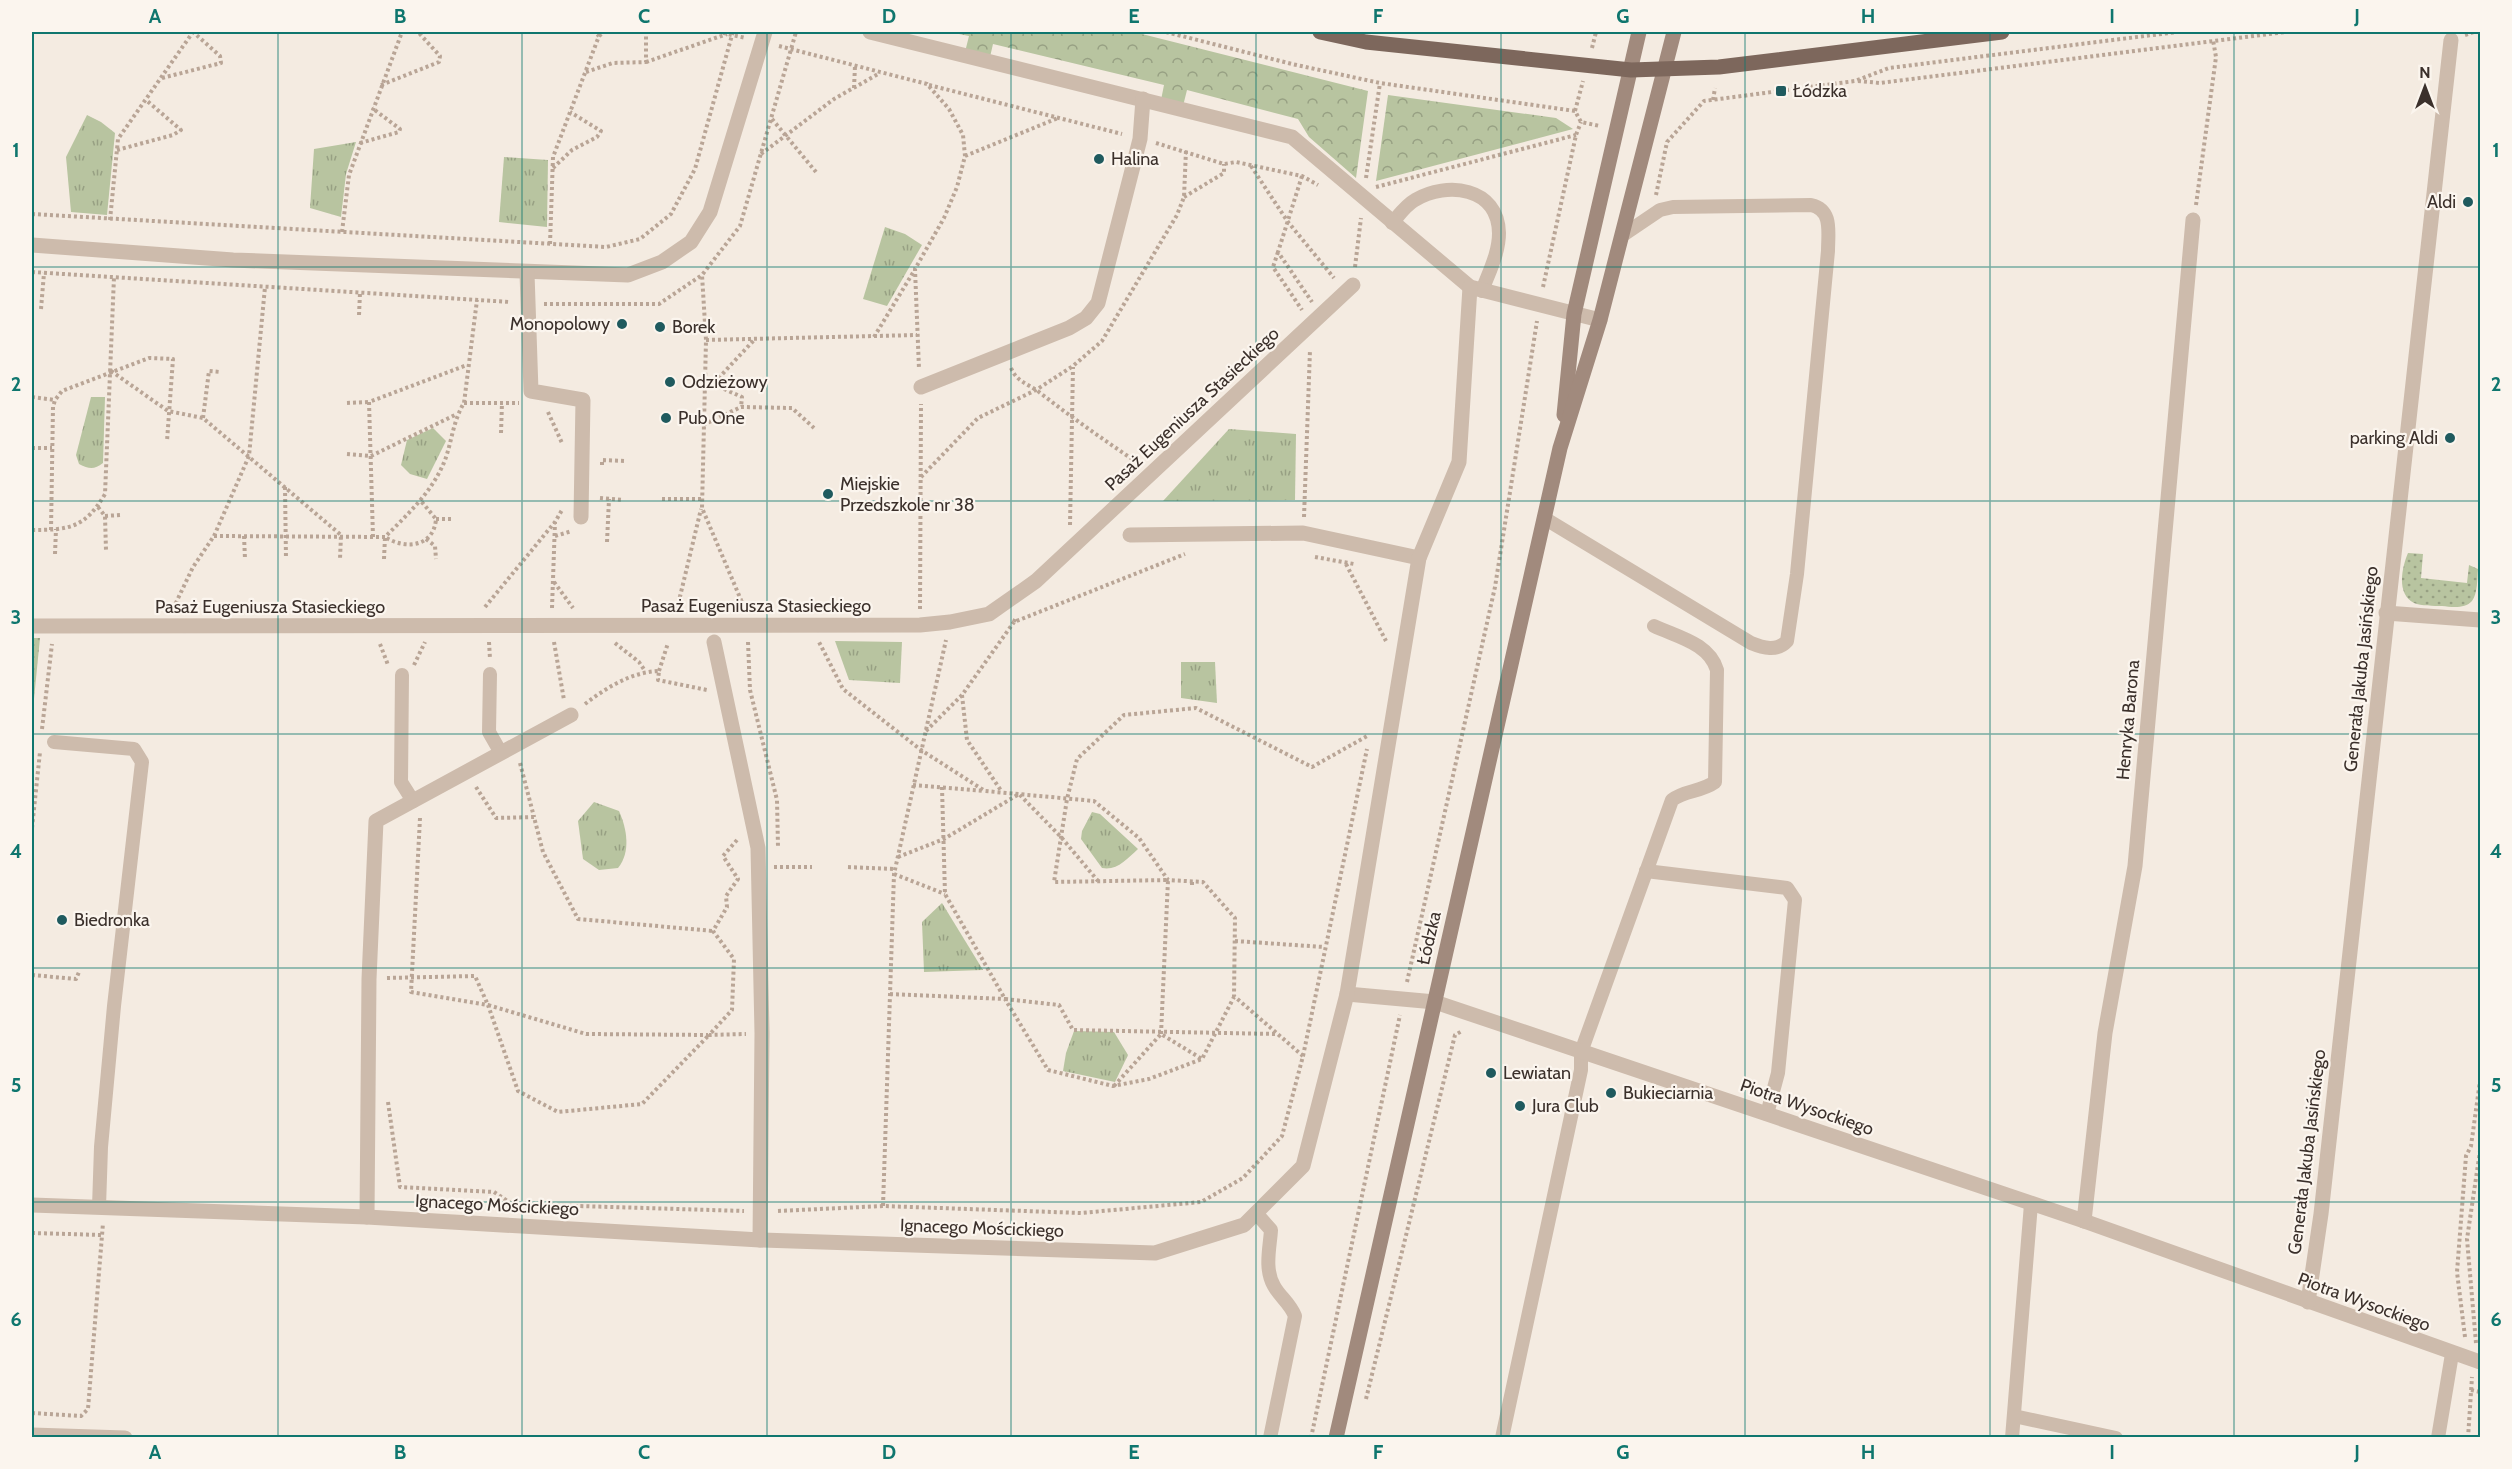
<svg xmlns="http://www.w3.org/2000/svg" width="2512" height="1469" font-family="Cabin,sans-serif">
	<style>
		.grass { fill: url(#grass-dots) }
		.forest { fill: url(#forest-crowns) }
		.park { fill: url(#park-tufts) }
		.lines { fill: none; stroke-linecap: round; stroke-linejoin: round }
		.path { stroke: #b9a596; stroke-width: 4; stroke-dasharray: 3 3; stroke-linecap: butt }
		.lane { stroke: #cdbbac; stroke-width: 14 }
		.street { stroke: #cdbbac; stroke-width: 15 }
		.secondary { stroke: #a18a7d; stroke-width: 15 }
		.primary { stroke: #7d675c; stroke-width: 15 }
		.grid { fill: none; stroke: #0f766e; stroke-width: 1.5; stroke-opacity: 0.55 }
		.poi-dot { fill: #1f5a5e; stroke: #fbf5ee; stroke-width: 2 }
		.labels { text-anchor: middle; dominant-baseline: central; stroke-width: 4.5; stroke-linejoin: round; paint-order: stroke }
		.poi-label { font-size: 18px; fill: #3b302b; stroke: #fbf5ee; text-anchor: start }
		.street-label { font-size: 18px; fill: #3b302b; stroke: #fbf5ee }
		.neatline { fill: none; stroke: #0f766e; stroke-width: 2 }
		.grid-label { font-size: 20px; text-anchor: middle; font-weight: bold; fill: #0f766e }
	</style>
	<defs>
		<pattern id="grass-dots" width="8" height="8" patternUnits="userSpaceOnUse" patternTransform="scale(1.5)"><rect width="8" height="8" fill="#b8c4a0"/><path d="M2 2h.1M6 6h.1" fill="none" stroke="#97a083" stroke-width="1.8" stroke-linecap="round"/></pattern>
		<pattern id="forest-crowns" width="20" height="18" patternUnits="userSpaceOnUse" patternTransform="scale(1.5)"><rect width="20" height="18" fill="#b8c4a0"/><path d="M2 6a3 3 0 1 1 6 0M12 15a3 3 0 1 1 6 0" fill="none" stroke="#97a083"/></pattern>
		<pattern id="park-tufts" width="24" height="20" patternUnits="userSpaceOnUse" patternTransform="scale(1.5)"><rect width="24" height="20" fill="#b8c4a0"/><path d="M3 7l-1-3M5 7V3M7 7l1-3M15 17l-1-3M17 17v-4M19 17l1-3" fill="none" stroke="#97a083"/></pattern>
	</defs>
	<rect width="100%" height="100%" fill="#f4ebe1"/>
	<g class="grass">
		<path d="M2408 553 2423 554 2421 578 2467 583 2469 565 2478 569C2477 578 2478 593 2472 601 2465 609 2452 607 2442 606 2434 606 2421 606 2414 603 2396 594 2402 567 2408 553Z"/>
		<polygon points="32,638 40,638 32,719"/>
	</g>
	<g class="forest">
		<polygon points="949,32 1134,32 1368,91 1356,178 1309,137 1298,119 1187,90 1183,106 1161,100 1164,85 993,44 990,57 965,52 969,36"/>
		<polygon points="1388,95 1556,118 1573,129 1376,181"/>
	</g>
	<g class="park">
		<polygon points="87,115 101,122 115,133 107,215 71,212 66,157"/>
		<polygon points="356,142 346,174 341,217 310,208 314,149"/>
		<polygon points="504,157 548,160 547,227 499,222"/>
		<polygon points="885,227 905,234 922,245 887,306 863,299"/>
		<path d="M91 397H105L103 463C94 470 89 469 79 464L76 455Z"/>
		<polygon points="433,428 446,441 427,479 410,474 401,465 407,440"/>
		<polygon points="1229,429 1296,434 1295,500 1163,501"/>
		<polygon points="835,641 902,642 900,683 849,680"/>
		<polygon points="1181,662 1215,662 1217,703 1181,698"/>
		<path d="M594 802 619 811C627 829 631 852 618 868L599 870 583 859 578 821Z"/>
		<path d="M1092 812 1100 814 1138 849C1127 859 1117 871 1102 868L1081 839 1082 831Z"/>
		<polygon points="942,903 983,970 924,972 922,922"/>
		<polygon points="1074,1031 1114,1032 1128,1055 1115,1082 1063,1071 1066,1053"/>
	</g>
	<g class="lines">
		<g class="path">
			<polyline points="733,32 732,35 746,38"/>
			<polyline points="1166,32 1292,64 1380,83 1575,111 1581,122 1600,126"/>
			<polyline points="2465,35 2474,32"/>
			<polyline points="599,36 604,32"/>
			<polyline points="779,46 927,84 949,109 963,135 965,156 957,187 944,218 915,269 919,369"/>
			<polyline points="1592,48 1596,32"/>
			<polyline points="646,62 727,34"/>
			<polyline points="586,72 613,63 646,62 646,32"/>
			<polyline points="162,78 221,63 220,56 193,32"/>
			<polyline points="1858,81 1880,83 2285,32"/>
			<polyline points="381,85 439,62 440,56 418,32"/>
			<polyline points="929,85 1122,134"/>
			<polyline points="854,88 855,66"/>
			<polyline points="1713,100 1715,88"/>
			<polyline points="1575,111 1583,81"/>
			<polyline points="772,119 816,172"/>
			<polyline points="360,143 399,132 400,129 372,108"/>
			<polyline points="1156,143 1224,164 1236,162 1302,176 1318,185"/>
			<polyline points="117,150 173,135 181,130 146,100"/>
			<polyline points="761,154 834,99 880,73"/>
			<polyline points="965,156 1058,118"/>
			<polyline points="1251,166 1288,222 1334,278"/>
			<polyline points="553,168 572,150 597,137 601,131 570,112"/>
			<polyline points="1302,176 1278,252 1312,302"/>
			<polyline points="1366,178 1380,83"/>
			<polyline points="1376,187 1576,135"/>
			<polyline points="1656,195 1667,142 1704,101 1855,81 1889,68 2177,32"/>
			<polyline points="1184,197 1224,173 1224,164"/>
			<polyline points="2196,205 2216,57 2213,40"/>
			<polyline points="32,214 606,247 640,239 671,214 695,169 732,35 719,32"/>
			<polyline points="110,220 118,139 193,32"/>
			<polyline points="342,232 349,175 402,32"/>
			<polyline points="550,244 553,157 599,36 595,32"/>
			<polyline points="1278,252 1273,267 1302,310"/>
			<polyline points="1355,267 1361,218"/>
			<polyline points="32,272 510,302"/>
			<polyline points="1543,287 1576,135 1581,122"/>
			<polyline points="544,304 659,304 702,275"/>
			<polyline points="41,309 44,273"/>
			<polyline points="359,315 360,293"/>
			<polyline points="874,337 914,271"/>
			<polyline points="706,340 917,335"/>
			<path d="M1011 368C1017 382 1027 383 1039 392 1071 417 1104 440 1138 463"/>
			<polyline points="111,371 168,411 203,418 341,535 340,559"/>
			<polyline points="703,384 713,384 755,339"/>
			<polyline points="713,384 742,397 741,407"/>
			<polyline points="32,397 55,400"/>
			<polyline points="347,403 369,402"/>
			<polyline points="464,403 519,403"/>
			<polyline points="548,412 562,443"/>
			<polyline points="203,418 209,371 220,372"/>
			<polyline points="703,425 741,407 792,408 814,428"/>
			<polyline points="501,433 502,403"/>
			<polyline points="32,448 52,448"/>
			<polyline points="347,454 371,456 457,414"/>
			<polyline points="602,465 602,460 626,461"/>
			<polyline points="921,477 978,418 1036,390 1073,366 1102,341 1177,215 1184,197 1186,150"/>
			<polyline points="285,487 286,559"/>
			<polyline points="600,498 623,500"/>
			<polyline points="662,499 702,499"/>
			<polyline points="98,507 105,516 106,550"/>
			<polyline points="105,516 120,515"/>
			<polyline points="1304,517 1310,350"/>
			<polyline points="436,519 452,519"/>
			<polyline points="1070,525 1073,367"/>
			<path d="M32 530C69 530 85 528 105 494L114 277"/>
			<polyline points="51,530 53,407 55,400 62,391 149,358 173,359 167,441"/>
			<path d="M214 536 385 537C408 514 433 491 445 460 452 441 453 421 464 403L477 300"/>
			<polyline points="244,536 245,559"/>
			<polyline points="555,536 572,531"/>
			<polyline points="373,537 369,402 467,365"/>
			<polyline points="426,539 435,546 436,559"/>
			<polyline points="607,542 609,499"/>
			<polyline points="55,554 56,529"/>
			<polyline points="1315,557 1354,564"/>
			<path d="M384 559 385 537C405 550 434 547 436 519L421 501"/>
			<polyline points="1346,564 1386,641"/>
			<polyline points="554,582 573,608"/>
			<polyline points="485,607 555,522 562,510"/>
			<polyline points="744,607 702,508 706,340 702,275 740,226 796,32"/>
			<polyline points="552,608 555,522"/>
			<polyline points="173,609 193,567 214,536 249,456 265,287"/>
			<polyline points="677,609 701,509"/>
			<polyline points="920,609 921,404"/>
			<polyline points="1015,619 1014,622 1185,554"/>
			<polyline points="489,642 490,659"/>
			<polyline points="554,642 564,700"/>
			<polyline points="748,642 750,690 777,800 778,847"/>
			<polyline points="615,643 639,662 645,671"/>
			<polyline points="380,644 388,665"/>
			<polyline points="414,665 425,642"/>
			<polyline points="659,671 668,643"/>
			<polyline points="962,695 967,740 1002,792"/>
			<path d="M585 704C606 688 631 672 659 671L658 680 707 690"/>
			<polyline points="42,729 52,644"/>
			<polyline points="926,731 962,695 1014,622"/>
			<polyline points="520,763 534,817"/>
			<polyline points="913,785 984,791"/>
			<polyline points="476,787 496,818 534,817 543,852 578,919 713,931"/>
			<polyline points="942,787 945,894 1005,999 1059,1005 1073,1030 1276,1034"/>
			<polyline points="420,818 411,992 488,1005 518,1091 558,1112 642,1104 709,1035"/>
			<polyline points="32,828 40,752"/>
			<polyline points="737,840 723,856 738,879 726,896 727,907 713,931 734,959 732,1010 709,1035 746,1034"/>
			<polyline points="898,857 944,839 1019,794 1061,837 1098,881"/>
			<polyline points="774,867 812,867"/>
			<polyline points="848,867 895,869"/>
			<polyline points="894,874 945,894"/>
			<polyline points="1192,882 1192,888"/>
			<polyline points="1235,941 1324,947"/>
			<polyline points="32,975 76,979 79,972"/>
			<polyline points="387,978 475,976 488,1005 586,1034 708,1035"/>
			<polyline points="1407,982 1495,587 1537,321"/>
			<polyline points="890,994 1005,999 1048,1070 1113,1086 1149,1079 1202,1059 1234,997"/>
			<polyline points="1161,1034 1168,880 1054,882 1067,799 1077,759 1124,715 1196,708 1312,767 1369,735"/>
			<polyline points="1303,1056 1367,749"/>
			<polyline points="1114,1086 1161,1034 1202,1059"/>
			<polyline points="388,1102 400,1187 494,1192 512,1204 744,1211"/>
			<polyline points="883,1206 894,874 946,640"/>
			<polyline points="778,1211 883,1206 1081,1213 1201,1202 1243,1178 1282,1136 1303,1056 1234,996 1235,918 1203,882 1168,880 1139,838 1094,801 985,791 921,750 843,689 819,642"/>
			<polyline points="32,1233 102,1235"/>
			<polyline points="2465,1337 2457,1272 2466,1156 2471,1146 2480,1081"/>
			<polyline points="2476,1343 2467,1239 2480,1151"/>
			<polyline points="2471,1390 2480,1392"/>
			<polyline points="1366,1399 1455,1035 1462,1031"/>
			<polyline points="32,1413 81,1416 88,1409 103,1223"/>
			<polyline points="1311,1438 1400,1015"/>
			<polyline points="2468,1438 2472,1377"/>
		</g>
		<g class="lane">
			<path d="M1392 223C1399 215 1406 205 1415 200 1447 181 1498 187 1499 233 1499 253 1489 272 1482 291"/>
			<path d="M1544 518 1751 643C1763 648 1777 652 1787 641L1797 574 1828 251C1828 232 1833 210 1811 205L1673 207 1660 210 1623 235"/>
			<polyline points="490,674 489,732 501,753"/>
			<polyline points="402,675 401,782 413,801"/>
			<polyline points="54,742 134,749 142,762 114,1006 101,1147 99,1207"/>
			<polyline points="1646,871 1787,888 1795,900 1778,1073 1767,1114"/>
			<path d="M1256 1213 1271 1230C1270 1247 1264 1269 1274 1286 1280 1297 1290 1303 1295 1316L1270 1438"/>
			<polyline points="2014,1416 2116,1438"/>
			<path d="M1502 1438 1581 1070V1052L1672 800C1685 790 1701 792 1715 782L1717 670C1709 643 1677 637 1654 626"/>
			<polyline points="2012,1438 2031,1204"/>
			<polyline points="2438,1438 2452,1354"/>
		</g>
		<g class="street">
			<polyline points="870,32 1292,137 1470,287 1600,320"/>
			<polyline points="32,245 233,260 628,275 662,262 691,242 710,212 765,32"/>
			<polyline points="527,273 531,391 583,400 581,517"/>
			<polyline points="921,387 1069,328 1086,318 1098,303 1140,139 1143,99"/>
			<polyline points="1130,535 1303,533 1419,558"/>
			<polyline points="2386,613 2480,620"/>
			<polyline points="32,626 920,625 950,622 989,614 1036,581 1353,285"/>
			<polyline points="714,642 758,848 762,1033 760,1240"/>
			<polyline points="1347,994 1435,1002 2084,1221 2480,1362"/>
			<polyline points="32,1205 367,1217 760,1240 1155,1253 1244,1225 1303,1166 1347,994 1419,558 1459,462 1470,287"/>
			<polyline points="367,1217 369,979 376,821 571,715"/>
			<polyline points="2084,1221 2105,1033 2135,866 2193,220"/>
			<polyline points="2308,1302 2321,1214 2451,40"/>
			<polyline points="32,1435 125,1438"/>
		</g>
		<g class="secondary">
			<polyline points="1564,415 1574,314 1639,32"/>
			<polyline points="1336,1438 1560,448 1600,320 1674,32"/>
		</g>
		<polyline class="primary" points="1320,32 1366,42 1631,70 1719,67 2002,32"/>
	</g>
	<path class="grid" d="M278 32V1438M522 32V1438M767 32V1438M1011 32V1438M1256 32V1438M1501 32V1438M1745 32V1438M1990 32V1438M2234 32V1438M32 267H2480M32 501H2480M32 734H2480M32 968H2480M32 1202H2480"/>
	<g class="poi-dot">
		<rect x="1775" y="85" width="12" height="12" rx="3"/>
		<circle cx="1099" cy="159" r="6"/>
		<circle cx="2468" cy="202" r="6"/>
		<circle cx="622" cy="324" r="6"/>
		<circle cx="660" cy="327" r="6"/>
		<circle cx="670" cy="382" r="6"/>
		<circle cx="666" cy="418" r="6"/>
		<circle cx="2450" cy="438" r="6"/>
		<circle cx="828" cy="494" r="6"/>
		<circle cx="62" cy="920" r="6"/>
		<circle cx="1491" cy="1073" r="6"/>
		<circle cx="1611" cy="1093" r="6"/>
		<circle cx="1520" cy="1106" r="6"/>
	</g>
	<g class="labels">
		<g class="poi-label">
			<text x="1793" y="91">Łódzka</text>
			<text x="1111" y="159">Halina</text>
			<text x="2456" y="202" text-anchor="end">Aldi</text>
			<text x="610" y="324" text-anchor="end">Monopolowy</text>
			<text x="672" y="327">Borek</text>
			<text x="682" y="382">Odzieżowy</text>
			<text x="678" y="418">Pub One</text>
			<text x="2438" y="438" text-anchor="end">parking Aldi</text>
			<text x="840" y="484">Miejskie<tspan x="840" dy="21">Przedszkole nr 38</tspan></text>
			<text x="74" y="920">Biedronka</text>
			<text x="1503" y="1073">Lewiatan</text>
			<text x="1623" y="1093">Bukieciarnia</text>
			<text x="1532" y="1106">Jura Club</text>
		</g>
		<g class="street-label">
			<text transform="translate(1192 409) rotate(-43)">Pasaż Eugeniusza Stasieckiego</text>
			<text x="756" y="606">Pasaż Eugeniusza Stasieckiego</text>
			<text x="270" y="607">Pasaż Eugeniusza Stasieckiego</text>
			<text transform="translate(2361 669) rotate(-84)">Generała Jakuba Jasińskiego</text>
			<text transform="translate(2128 720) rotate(-85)">Henryka Barona</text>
			<text transform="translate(1429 938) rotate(-77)">Łódzka</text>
			<text transform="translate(1807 1107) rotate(19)">Piotra Wysockiego</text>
			<text transform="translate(2307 1152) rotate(-83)">Generała Jakuba Jasińskiego</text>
			<text transform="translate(497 1205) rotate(3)">Ignacego Mościckiego</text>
			<text transform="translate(982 1228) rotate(2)">Ignacego Mościckiego</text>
			<text transform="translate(2364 1302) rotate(20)">Piotra Wysockiego</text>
		</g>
	</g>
	<rect width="2512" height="1469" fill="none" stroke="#fbf5ee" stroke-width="66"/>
	<g transform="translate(2425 87)" stroke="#fbf5ee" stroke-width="4.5" paint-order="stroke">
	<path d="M0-4.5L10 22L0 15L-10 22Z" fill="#3b302b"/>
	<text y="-9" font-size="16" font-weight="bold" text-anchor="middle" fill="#3b302b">N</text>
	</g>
	<rect x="33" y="33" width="2446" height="1403" class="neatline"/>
	<g class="grid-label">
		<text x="155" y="23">A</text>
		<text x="400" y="23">B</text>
		<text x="644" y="23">C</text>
		<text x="889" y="23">D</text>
		<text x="1134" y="23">E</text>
		<text x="1378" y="23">F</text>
		<text x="1623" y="23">G</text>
		<text x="1868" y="23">H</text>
		<text x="2112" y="23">I</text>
		<text x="2357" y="23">J</text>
		<text x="16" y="157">1</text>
		<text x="2496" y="157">1</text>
		<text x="16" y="391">2</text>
		<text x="2496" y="391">2</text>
		<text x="16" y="624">3</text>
		<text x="2496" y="624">3</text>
		<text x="16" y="858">4</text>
		<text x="2496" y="858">4</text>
		<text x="16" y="1092">5</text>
		<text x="2496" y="1092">5</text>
		<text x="16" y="1326">6</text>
		<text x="2496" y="1326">6</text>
		<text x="155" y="1459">A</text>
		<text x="400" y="1459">B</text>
		<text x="644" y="1459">C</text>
		<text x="889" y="1459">D</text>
		<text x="1134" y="1459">E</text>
		<text x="1378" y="1459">F</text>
		<text x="1623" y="1459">G</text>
		<text x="1868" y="1459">H</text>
		<text x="2112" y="1459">I</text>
		<text x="2357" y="1459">J</text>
	</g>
</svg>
